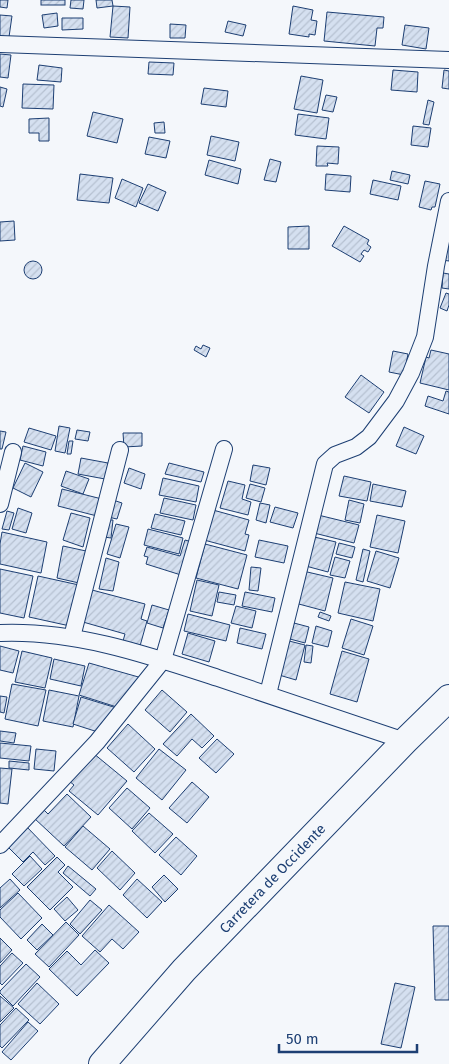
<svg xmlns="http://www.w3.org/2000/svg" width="449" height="1064" font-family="'Fira Sans',sans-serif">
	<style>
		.building { fill: url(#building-hatch); stroke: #1d3f73 }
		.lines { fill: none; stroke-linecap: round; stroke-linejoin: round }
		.minor-casing { stroke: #1d3f73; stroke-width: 18 }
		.primary-casing { stroke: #1d3f73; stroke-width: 28 }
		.minor { stroke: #f4f7fb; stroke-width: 16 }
		.primary { stroke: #f4f7fb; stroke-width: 26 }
		.labels { text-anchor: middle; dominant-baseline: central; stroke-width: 4; stroke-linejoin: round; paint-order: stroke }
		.street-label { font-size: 14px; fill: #1d3f73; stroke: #f4f7fb }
	</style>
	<defs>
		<pattern id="building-hatch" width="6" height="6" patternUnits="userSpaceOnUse" patternTransform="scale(1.25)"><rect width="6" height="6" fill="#d5e0f0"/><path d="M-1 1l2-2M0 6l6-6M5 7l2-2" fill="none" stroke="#b6c1d1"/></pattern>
	</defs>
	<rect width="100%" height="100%" fill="#f4f7fb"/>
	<g class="building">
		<polygon points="0,0 8,0 7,8 0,7"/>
		<rect x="41" y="0" width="24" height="5"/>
		<polygon points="71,0 84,0 83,9 70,8"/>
		<polygon points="96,0 112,0 113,6 97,8"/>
		<polygon points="113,6 130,7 128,38 110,37"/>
		<polygon points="293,6 313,10 311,20 317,21 315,35 309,34 309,37 289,34"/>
		<polygon points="327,12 384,17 383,28 377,28 375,46 324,41"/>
		<polygon points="57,13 58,26 44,28 42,15"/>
		<polygon points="0,15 12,16 9,37 0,36"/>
		<polygon points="62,18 83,18 83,29 62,30"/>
		<polygon points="228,21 246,25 243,36 225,32"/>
		<polygon points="170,24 186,25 185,38 170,38"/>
		<polygon points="405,25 429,28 426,49 402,45"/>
		<polygon points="0,54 11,55 8,78 0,77"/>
		<polygon points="149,62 174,63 173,75 148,74"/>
		<polygon points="39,65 62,68 61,82 37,80"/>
		<polygon points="393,70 418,72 417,92 391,90"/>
		<polygon points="444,70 449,71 449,89 442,88"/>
		<polygon points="301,76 323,80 317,113 294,109"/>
		<polygon points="23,84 54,85 53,109 22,108"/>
		<polygon points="0,87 7,89 3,107 0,106"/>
		<polygon points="204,88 228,91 226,107 201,104"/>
		<polygon points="326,95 337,97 333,112 322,110"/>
		<polygon points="428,100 434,102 429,125 423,124"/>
		<polygon points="93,112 123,119 117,143 87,136"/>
		<polygon points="298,114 329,118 326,139 295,135"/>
		<polygon points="49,118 49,141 39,141 39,133 29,133 29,119"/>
		<polygon points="164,122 165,133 155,133 154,123"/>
		<polygon points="413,126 431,128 428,147 411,145"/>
		<polygon points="211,136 239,142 235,161 207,155"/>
		<polygon points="149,137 170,141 166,158 145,154"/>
		<polygon points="317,146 339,147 338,164 327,163 328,166 316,166"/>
		<polygon points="270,159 281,162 276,182 264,180"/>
		<polygon points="209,160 241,169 238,184 205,175"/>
		<polygon points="392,171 410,175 408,184 390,180"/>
		<polygon points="80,174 113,178 109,203 77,200"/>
		<polygon points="326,174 351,176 350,192 325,190"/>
		<polygon points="122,179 143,188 136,207 115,198"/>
		<polygon points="373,180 401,186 398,200 370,194"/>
		<polygon points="425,181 440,184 435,207 432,207 431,210 419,207"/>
		<polygon points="148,184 166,192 158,211 139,203"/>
		<polygon points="14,221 15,240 0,241 0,222"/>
		<polygon points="309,226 309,249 288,249 288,227"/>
		<polygon points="344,226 369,240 367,244 371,247 368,252 364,250 361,254 364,256 360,262 332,246"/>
		<polygon points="449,238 449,261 442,260"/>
		<circle cx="33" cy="270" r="9"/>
		<polygon points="443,273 449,274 449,289 442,288"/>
		<polygon points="446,293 449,294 449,305 447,311 440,308"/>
		<polygon points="203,345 210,348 206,357 194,350 196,346 201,349"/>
		<polygon points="431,350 449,354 449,390 420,383 426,357 429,358"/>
		<polygon points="393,351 408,354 404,375 389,372"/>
		<polygon points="361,375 384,392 369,413 345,397"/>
		<polygon points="446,391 449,392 449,414 425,406 428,396 443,401"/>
		<polygon points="59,426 70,428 65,453 55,451"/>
		<polygon points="404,427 424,436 416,454 396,446"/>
		<polygon points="29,428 56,436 51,450 24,442"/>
		<polygon points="77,430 90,432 88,441 75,439"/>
		<polygon points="0,431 6,432 2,449 0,449"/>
		<polygon points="123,433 142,433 142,446 124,447"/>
		<polygon points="69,441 73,441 71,454 67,454"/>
		<polygon points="23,446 46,452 43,466 20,460"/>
		<polygon points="81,458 108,463 105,479 78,474"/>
		<polygon points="25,463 43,472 31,497 13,488"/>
		<polygon points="169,463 204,472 201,482 165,474"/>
		<polygon points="253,465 270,468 266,485 250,481"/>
		<polygon points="129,468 145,474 141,489 124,483"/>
		<polygon points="66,471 89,479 83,494 61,486"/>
		<polygon points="344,476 371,482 367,501 339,496"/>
		<polygon points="163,478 199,486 196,502 159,495"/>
		<polygon points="228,481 245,485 242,499 251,502 248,515 220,508"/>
		<polygon points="250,484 265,488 261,502 246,498"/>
		<polygon points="373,484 406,491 402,507 370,501"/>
		<polygon points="62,489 102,499 97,516 58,506"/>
		<polygon points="164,498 196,505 193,520 160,513"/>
		<polygon points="113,500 122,503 117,519 108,517"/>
		<polygon points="349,500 364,504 360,523 345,520"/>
		<polygon points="260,503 270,505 266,523 256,520"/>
		<polygon points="275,507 298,513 293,528 270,522"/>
		<polygon points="18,508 32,513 26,533 12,529"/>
		<polygon points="213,510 249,520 245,534 249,535 245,551 204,540"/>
		<polygon points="7,511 14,513 9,530 2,529"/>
		<polygon points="71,513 90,518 83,547 63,540"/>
		<polygon points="155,514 185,521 181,535 151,528"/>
		<polygon points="318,515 359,525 354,543 314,533"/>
		<polygon points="377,515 405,521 398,553 370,547"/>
		<polygon points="106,520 113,520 111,538 104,537"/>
		<polygon points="116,524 129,527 120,558 107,554"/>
		<polygon points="148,529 183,538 179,554 144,545"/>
		<polygon points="2,532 47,542 41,573 0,564 0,544"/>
		<polygon points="310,536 336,542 328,572 302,565"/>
		<polygon points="185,540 192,542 181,575 146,564 148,557 144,556 147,547 180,556"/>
		<polygon points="259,540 288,546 284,563 255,557"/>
		<polygon points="339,543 355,547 352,558 336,554"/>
		<polygon points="205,544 247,555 238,589 196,578"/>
		<polygon points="63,546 86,551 79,583 57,578"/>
		<polygon points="363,549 370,551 363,582 356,580"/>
		<polygon points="376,551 399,558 390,588 367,581"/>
		<polygon points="335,557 350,561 345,578 330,575"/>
		<polygon points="106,558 119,562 113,591 99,589"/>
		<polygon points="251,567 261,568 258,591 249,590"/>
		<polygon points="0,569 33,576 24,618 0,613"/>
		<polygon points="303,571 333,578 325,611 295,603"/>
		<polygon points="38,576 79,585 70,626 29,617"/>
		<polygon points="197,580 219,585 212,616 190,611"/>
		<polygon points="345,582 380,589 373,621 338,613"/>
		<polygon points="92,590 145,604 141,619 147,621 140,646 123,641 125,634 83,622"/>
		<polygon points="219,592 236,595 234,605 217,602"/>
		<polygon points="245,592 275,598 272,612 242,606"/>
		<polygon points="152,605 169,610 163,628 147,623"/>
		<polygon points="236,606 256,611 252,628 231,623"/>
		<polygon points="320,612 331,616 329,621 318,617"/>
		<polygon points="188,614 230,625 226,641 184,631"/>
		<polygon points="351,619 373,626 364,655 342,648"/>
		<polygon points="294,623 309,627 305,643 290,639"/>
		<polygon points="316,626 332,631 328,647 312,643"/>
		<polygon points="240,628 266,634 262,649 237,643"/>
		<polygon points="188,633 215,641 209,662 182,654"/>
		<polygon points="289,641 305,645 296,680 279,675"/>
		<polygon points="306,645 313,646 311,663 304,662"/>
		<polygon points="0,646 19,651 13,673 0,670"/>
		<polygon points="22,651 52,658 45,688 15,682"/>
		<polygon points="342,651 369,659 357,702 330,694"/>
		<polygon points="54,659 85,666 81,686 50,679"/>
		<polygon points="89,663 142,678 123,709 79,695"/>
		<polygon points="12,684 46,690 38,726 5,719"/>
		<polygon points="49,690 79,696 73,727 43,721"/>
		<polygon points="162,690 187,712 170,732 145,710"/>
		<polygon points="0,696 7,697 4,713 0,712"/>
		<polygon points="81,697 120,709 104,734 73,724"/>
		<polygon points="191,714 214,736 202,748 192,739 177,756 163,744"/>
		<polygon points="128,724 155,749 134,772 107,748"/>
		<polygon points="0,731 16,733 14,743 0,741"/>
		<polygon points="217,739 234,754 216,773 199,758"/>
		<polygon points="0,743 31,746 29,761 0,758"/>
		<polygon points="36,749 56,751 54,771 34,769"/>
		<polygon points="159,749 186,770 162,800 136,778"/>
		<polygon points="93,753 127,781 98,815 69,791 74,785 69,781"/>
		<polygon points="9,761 29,763 29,770 9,768"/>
		<polygon points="0,768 12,769 8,804 0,803"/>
		<polygon points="192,782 209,797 187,823 169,808"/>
		<polygon points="127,788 150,808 132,829 109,808"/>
		<polygon points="67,794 91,817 64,846 34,818 42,808 48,814"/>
		<polygon points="149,813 173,834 155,853 132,831"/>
		<polygon points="25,825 55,856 45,865 33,852 23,862 5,844"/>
		<polygon points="83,826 110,849 92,870 65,847"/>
		<polygon points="176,837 197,856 181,875 159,855"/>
		<polygon points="112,851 135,873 120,890 97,868"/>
		<polygon points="30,856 42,869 24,886 12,874"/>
		<polygon points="57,857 65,865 58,872 73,887 50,910 27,887"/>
		<polygon points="68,866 96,889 90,896 63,873"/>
		<polygon points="164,875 178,889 165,902 152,887"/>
		<polygon points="10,879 20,890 0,908 0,888"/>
		<polygon points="137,879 162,902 147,918 123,895"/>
		<polygon points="18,893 42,918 21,939 0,917 0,910"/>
		<polygon points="67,897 78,910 65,921 54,909"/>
		<polygon points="90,900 102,910 80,934 70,924"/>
		<polygon points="109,905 139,932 123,949 112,939 100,952 82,936"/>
		<polygon points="66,922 79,935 49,967 35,954"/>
		<polygon points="42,924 53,935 37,950 27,940"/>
		<polygon points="433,926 449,926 449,1000 435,1000"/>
		<polygon points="0,938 12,950 0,963"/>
		<polygon points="95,950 109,963 77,996 49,969 67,951 81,965"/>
		<polygon points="12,953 23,963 2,985 0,983 0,966"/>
		<polygon points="26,964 40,977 13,1006 0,993 0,991"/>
		<polygon points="37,983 59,1004 40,1024 18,1004"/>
		<polygon points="395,983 415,987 401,1048 381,1044"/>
		<polygon points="0,996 14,1008 0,1022"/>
		<polygon points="16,1008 29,1020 2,1048 0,1046 0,1025"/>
		<polygon points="28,1022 38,1031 11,1060 2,1052"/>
	</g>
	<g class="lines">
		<defs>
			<g id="minor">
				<polyline points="0,44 449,60"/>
				<polyline points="0,504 13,452"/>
				<path d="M0 633C75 630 148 655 218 678 281 699 343 720 405 741"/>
				<polyline points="72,637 120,450"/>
				<polyline points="268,694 325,464 335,455 356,447 369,437 396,401 411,373 425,337 436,266 449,201"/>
				<polyline points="0,845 97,742 163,660 224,449"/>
			</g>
			<g id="primary">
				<path id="s1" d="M102 1064 184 970 405 741 449 698"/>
			</g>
		</defs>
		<use href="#minor" class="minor-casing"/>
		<use href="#primary" class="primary-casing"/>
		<use href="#minor" class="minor"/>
		<use href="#primary" class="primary"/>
	</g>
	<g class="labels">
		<g class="street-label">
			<text stroke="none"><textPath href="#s1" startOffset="252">Carretera de Occidente</textPath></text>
		</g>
	</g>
	<path d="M279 1044v8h138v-8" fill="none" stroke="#1d3f73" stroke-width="2.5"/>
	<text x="286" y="1044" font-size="15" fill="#1d3f73" stroke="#f4f7fb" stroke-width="4" paint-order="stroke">50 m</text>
</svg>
